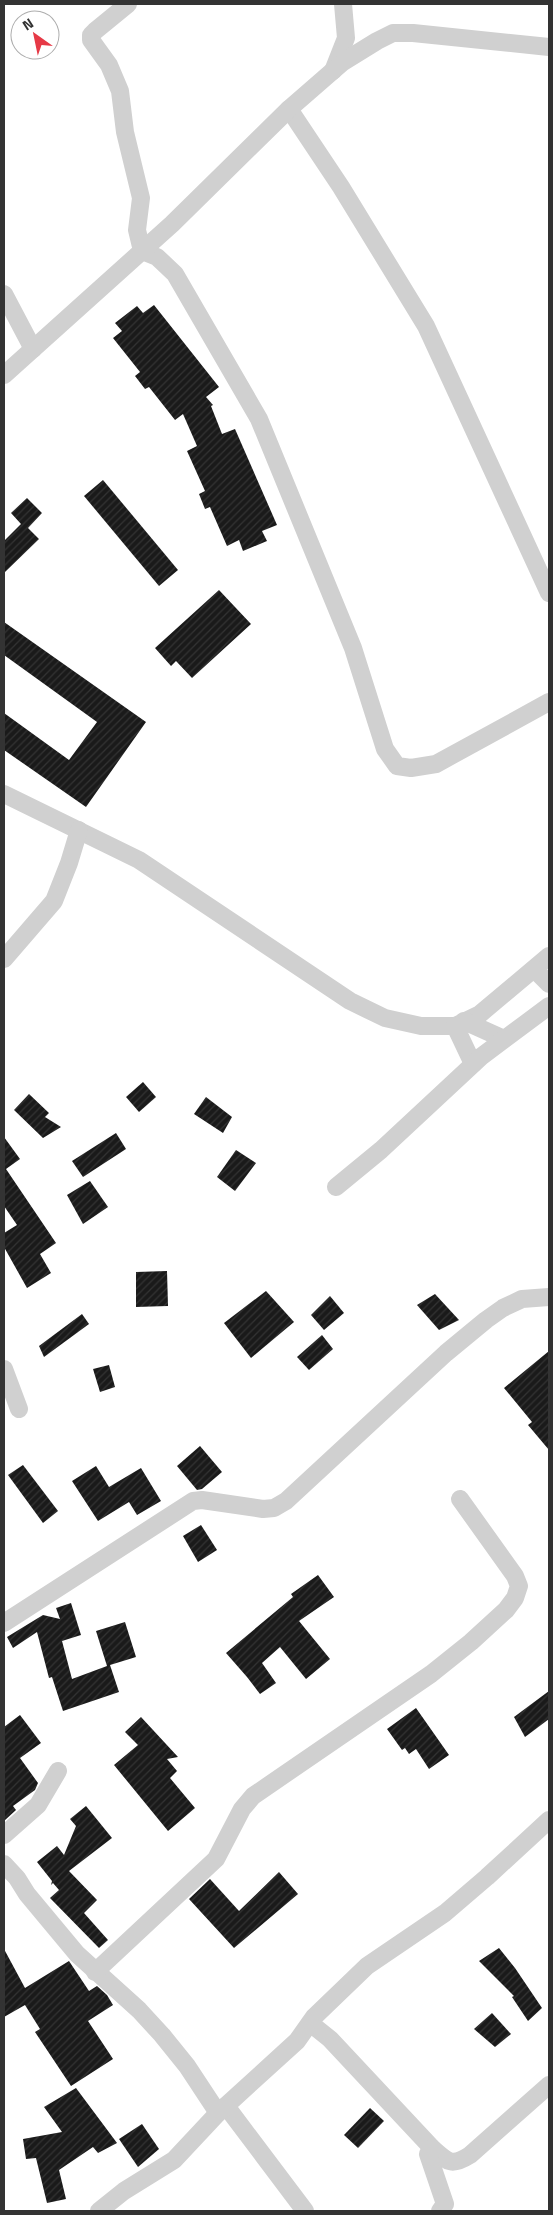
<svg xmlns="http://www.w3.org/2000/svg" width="553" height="2215" font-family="'Titillium Web',sans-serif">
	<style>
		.building { fill: url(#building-hatch) }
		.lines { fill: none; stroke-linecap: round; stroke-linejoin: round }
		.minor { stroke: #d0d0d0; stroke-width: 18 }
	</style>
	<defs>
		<pattern id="building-hatch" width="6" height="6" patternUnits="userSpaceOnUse" patternTransform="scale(1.25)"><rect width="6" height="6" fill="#1a1a1a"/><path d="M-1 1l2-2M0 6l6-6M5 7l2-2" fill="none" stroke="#333"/></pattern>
	</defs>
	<rect width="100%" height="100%" fill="#fff"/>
	<g class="building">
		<polygon points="154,305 219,387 206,397 213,405 211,406 222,434 235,429 277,525 262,531 267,541 243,551 239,540 227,546 210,507 205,509 199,494 205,491 187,451 197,446 183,414 175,420 149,387 145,389 135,376 140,372 113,338 122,331 115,323 137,306 143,313"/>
		<polygon points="103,480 178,570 159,586 84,496"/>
		<polygon points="27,498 42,513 28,528 39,539 4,573 4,541 21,524 11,513"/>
		<polygon points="219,590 251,624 192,678 176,661 171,666 155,648"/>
		<polygon points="4,622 146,722 86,807 4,750 4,713 69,760 97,722 4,655"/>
		<polygon points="143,1082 156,1097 139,1112 126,1097"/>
		<polygon points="29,1094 49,1113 45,1117 61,1127 43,1138 14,1110"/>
		<polygon points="206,1097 232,1117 223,1133 194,1114"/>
		<polygon points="116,1133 126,1149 83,1177 72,1161"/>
		<polygon points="4,1137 20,1159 6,1169 56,1243 40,1254 51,1273 27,1288 4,1247 4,1233 17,1225 4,1206"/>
		<polygon points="236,1150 256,1163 235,1191 217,1177"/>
		<polygon points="90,1181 108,1207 83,1224 67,1195"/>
		<polygon points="167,1271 168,1306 136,1307 136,1272"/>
		<polygon points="266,1291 294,1322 251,1358 224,1323"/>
		<polygon points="435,1294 459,1320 439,1330 417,1305"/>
		<polygon points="330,1296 344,1313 324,1330 311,1315"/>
		<polygon points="82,1314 89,1324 44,1357 39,1346"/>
		<polygon points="322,1335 333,1349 309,1370 297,1357"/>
		<polygon points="549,1351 549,1450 528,1425 532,1422 504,1388"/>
		<polygon points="109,1365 115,1387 100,1392 93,1369"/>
		<polygon points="200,1446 222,1472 202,1489 197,1490 177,1466"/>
		<polygon points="23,1465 58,1511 43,1523 8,1475"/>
		<polygon points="96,1466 109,1487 141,1468 161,1501 137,1515 129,1502 98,1521 72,1481"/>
		<polygon points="201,1525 217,1550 198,1562 183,1536"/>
		<polygon points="318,1575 334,1597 299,1621 330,1659 306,1679 280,1647 262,1663 276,1683 260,1694 247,1677 226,1653 293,1597 291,1594"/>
		<polygon points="71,1603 81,1635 62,1641 72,1679 107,1666 96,1631 125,1622 136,1657 110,1665 119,1692 63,1711 52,1677 49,1678 37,1632 13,1648 7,1637 43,1615 60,1619 56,1608"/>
		<polygon points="549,1691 549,1719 525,1737 514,1717"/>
		<polygon points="416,1708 449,1755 429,1769 416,1749 409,1754 405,1748 402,1750 387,1729"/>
		<polygon points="20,1715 41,1743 20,1758 38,1783 35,1790 13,1806 16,1810 4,1821 4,1727"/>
		<polygon points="141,1717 178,1757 167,1759 177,1771 170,1778 195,1808 168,1831 114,1765 138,1745 125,1732"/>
		<polygon points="86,1806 112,1838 69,1871 97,1900 84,1913 108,1940 99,1948 50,1898 59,1890 53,1883 51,1885 52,1881 37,1862 57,1846 64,1855 76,1826 70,1819"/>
		<polygon points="279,1872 298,1894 234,1948 189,1899 210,1879 239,1911"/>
		<polygon points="499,1948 515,1968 542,2008 528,2021 512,1997 514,1996 479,1961"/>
		<polygon points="4,1949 25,1988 69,1961 89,1991 97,1986 107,1995 113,2005 88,2021 113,2059 71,2086 35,2032 40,2029 25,2005 4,2017"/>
		<polygon points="492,2013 511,2034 495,2047 474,2029"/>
		<polygon points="76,2088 117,2143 98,2153 93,2147 59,2170 66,2199 47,2203 36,2158 26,2159 23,2139 62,2132 44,2107"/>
		<polygon points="370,2108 384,2121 358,2148 344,2135"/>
		<polygon points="142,2124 159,2149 138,2167 119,2139"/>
	</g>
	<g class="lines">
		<g class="minor">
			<polyline points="128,4 95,31 91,35 91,40 109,65 120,91 125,132 141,198 137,230 142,251 157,257 175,274 259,419 353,648 385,749 397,766 411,768 436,764 549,702"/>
			<polyline points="333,71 346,38 343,4"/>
			<polyline points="289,109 341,187 426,326 549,593"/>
			<polyline points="4,294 33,349"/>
			<polyline points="4,375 172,224 289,109 343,62 377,41 393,33 413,33 549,47"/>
			<polyline points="4,794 139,860 350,1001 385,1018 421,1026 455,1026 480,1014 549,956"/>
			<polyline points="4,959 54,901 69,863 79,830"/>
			<polyline points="534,969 549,984"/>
			<polyline points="464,1021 504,1039"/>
			<polyline points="455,1026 473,1064"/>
			<polyline points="336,1187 381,1150 482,1056 549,1006"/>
			<polyline points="4,1369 19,1409"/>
			<polyline points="4,1623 193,1501 202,1500 263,1509 274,1508 286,1501 446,1353 486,1320 503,1308 522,1299 549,1297"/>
			<polyline points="4,1835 38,1805 58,1771"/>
			<polyline points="4,1864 17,1878 27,1894 77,1954 139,2010 162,2035 187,2066 218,2113"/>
			<polyline points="95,1972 216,1859 242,1809 253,1796 431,1674 471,1642 506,1610 515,1598 519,1586 515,1576 460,1499"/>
			<path d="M310 2023 330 2039 432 2148C448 2162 451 2167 470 2155L549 2085"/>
			<polyline points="226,2106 305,2211"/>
			<polyline points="432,2148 428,2154 445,2204 440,2211"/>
			<polyline points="99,2211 124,2191 174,2160 218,2113 297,2041 314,2017 367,1966 445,1913 487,1877 549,1820"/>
		</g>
	</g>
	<rect width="553" height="2215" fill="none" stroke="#333333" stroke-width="10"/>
	<g transform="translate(35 35) rotate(327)"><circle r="24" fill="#ffffff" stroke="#adadad"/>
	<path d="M0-4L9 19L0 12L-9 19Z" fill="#e63946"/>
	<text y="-8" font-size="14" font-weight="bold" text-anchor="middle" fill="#333333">N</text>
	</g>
</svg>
